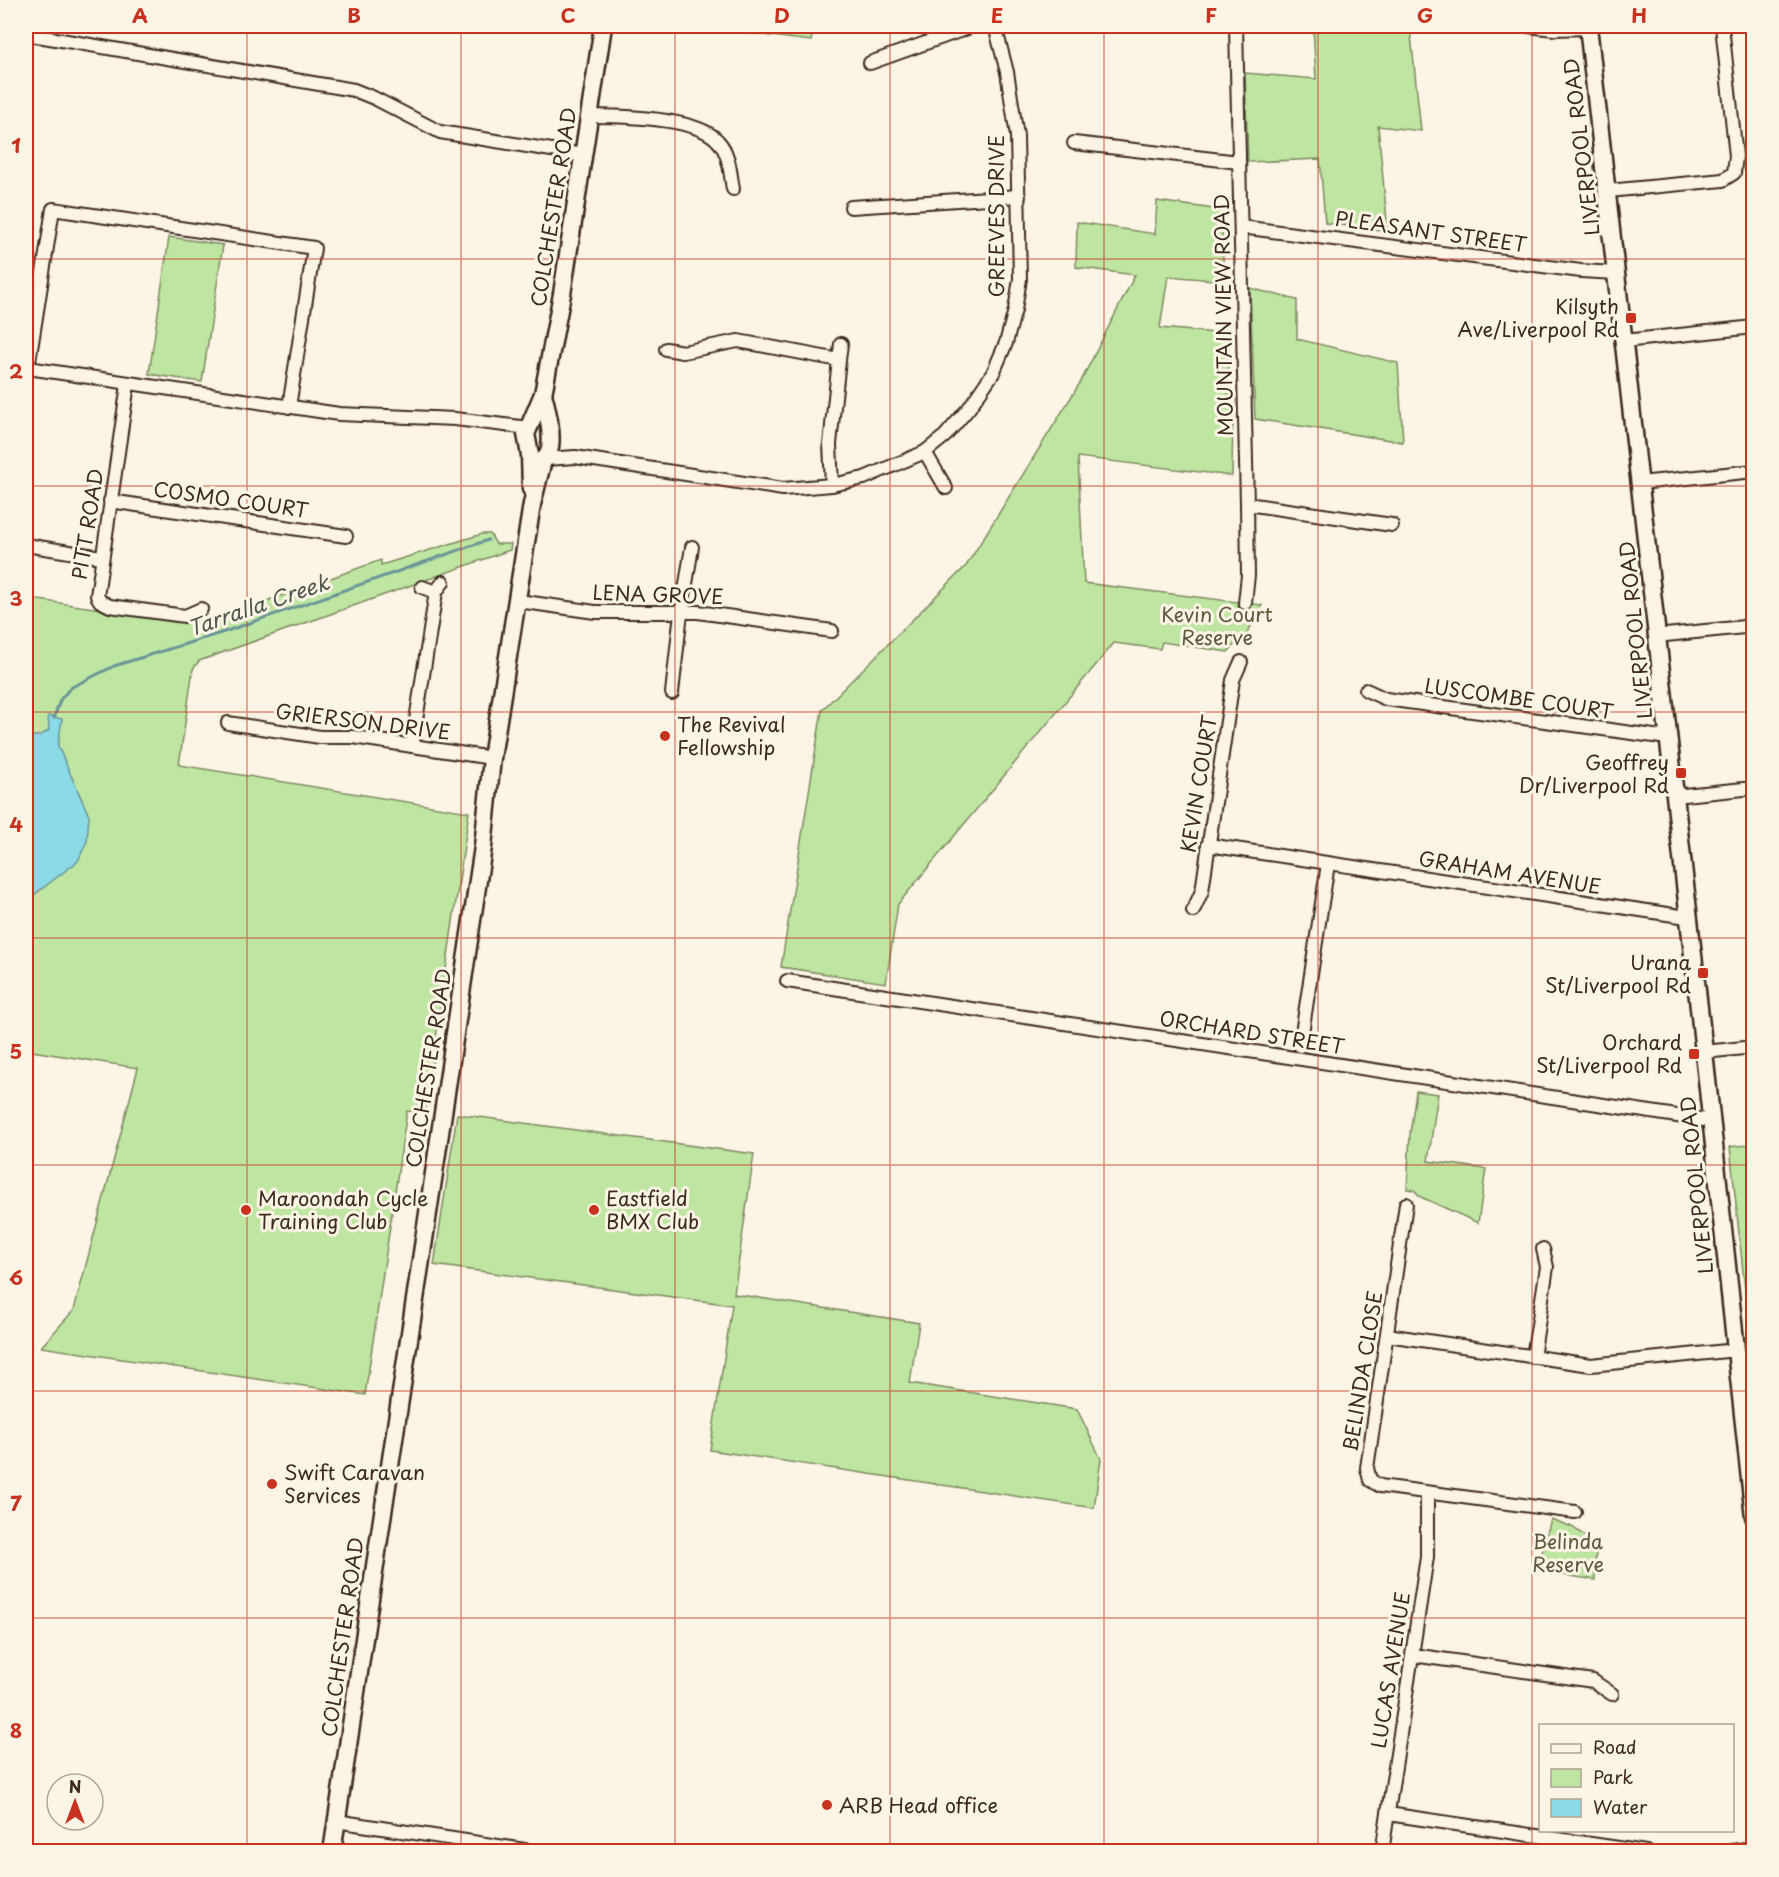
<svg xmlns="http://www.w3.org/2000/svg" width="1779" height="1877" font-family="'Playpen Sans',sans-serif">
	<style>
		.green { fill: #bee6a2; stroke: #7c8860; stroke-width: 1.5 }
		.water { fill: #8adae7; stroke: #6a9497; stroke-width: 1.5 }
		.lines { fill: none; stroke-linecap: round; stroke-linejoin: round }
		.stream { stroke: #6a9497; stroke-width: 3 }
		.street-casing { stroke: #3b2a1e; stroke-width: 16 }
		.secondary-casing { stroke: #3b2a1e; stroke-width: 21 }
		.street { stroke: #fcf5e5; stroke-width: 12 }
		.secondary { stroke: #fcf5e5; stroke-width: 16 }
		.grid { fill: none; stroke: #c8321e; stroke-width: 1.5; stroke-opacity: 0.55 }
		.poi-dot { fill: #c8321e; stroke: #fcf5e5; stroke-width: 2 }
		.labels { text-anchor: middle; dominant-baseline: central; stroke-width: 6; stroke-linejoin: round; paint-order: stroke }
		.street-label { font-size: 20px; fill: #3b2a1e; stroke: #fcf5e5 }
		.poi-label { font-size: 20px; fill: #3b2a1e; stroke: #fcf5e5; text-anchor: start }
		.park-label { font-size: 20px; fill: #5c593f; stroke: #fcf5e5 }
		.water-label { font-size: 21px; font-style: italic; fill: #4f5650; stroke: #fcf5e5 }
		.neatline { fill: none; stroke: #c8321e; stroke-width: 2 }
		.grid-label { font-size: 20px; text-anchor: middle; font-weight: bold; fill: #c8321e }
	</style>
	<rect width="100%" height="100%" fill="#fcf5e5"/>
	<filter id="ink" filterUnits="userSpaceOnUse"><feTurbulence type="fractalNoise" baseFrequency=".0167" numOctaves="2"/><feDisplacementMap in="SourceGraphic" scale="12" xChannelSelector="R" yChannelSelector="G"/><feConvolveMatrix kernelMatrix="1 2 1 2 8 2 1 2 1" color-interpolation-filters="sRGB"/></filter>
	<g filter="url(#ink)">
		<g class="green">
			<polygon points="716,26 814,26 811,41 716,29"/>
			<polygon points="1313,26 1410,26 1421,131 1378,126 1388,231 1325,223 1320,159 1248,162 1245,73 1316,79"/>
			<polygon points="1157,201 1221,210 1224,281 1168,276 1160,328 1227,334 1229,401 1233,410 1232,476 1078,457 1084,583 1262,605 1242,643 1236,643 1228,652 1162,642 1160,649 1114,643 898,904 886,983 781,967 822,710 966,566 1080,383 1135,275 1076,267 1077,222 1155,234"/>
			<polygon points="169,237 223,245 202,382 149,374"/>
			<polygon points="1250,288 1297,300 1297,339 1398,363 1403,442 1255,419"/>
			<polygon points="482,534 490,534 496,544 511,544 510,550 199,661 193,669 179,765 469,812 425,1113 407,1111 365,1395 41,1347 74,1310 138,1068 26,1050 26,598 202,624 381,560 381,565"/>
			<polygon points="1416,1091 1438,1094 1428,1161 1486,1169 1478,1223 1421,1197 1414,1190 1407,1189 1410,1134"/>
			<polygon points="457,1114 754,1154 734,1294 919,1323 910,1383 1077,1409 1101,1459 1094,1508 710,1450 732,1305 434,1265"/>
			<polygon points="1753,1144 1754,1144 1753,1367 1730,1147"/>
			<polygon points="1551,1519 1572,1527 1596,1544 1595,1580 1537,1571"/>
		</g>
		<polygon class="water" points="48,716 62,719 58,746 89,816 87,841 78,861 26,901 26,739 32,736 40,736 49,730"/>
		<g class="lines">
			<polyline class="stream" points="54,718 60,700 70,688 114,666 224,632 488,540"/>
			<defs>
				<g id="street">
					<polyline points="1236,26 1247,504 1248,575 1245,603"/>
					<polyline points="1528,26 1554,29 1588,28"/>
					<polyline points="26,34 354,90 374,98 440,132 583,155"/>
					<polyline points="870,63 973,26"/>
					<path d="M589 116C619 116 697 117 718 141 730 154 730 173 733 189"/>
					<polyline points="1074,143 1239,162"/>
					<polyline points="1608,191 1723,180 1734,173 1736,156 1722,26"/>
					<polyline points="851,207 1019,196"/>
					<polyline points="1241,227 1581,271 1616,273"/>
					<polyline points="1624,341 1754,327"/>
					<polyline points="666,349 683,352 738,341 839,360 830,444 832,485"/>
					<polyline points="839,360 841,344"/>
					<polyline points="128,384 97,596 100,601 110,606 185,616 201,609"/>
					<polyline points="289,407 314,248 53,209 28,368 339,414 455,419 529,428"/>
					<polyline points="925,452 946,488"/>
					<polyline points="546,459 575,457 783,489 832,485 864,478 925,452 945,436 969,408 993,373 1006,343 1015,310 1020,279 1017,136 1007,72 995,26"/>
					<polyline points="1640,483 1754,471"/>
					<polyline points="110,501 346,536"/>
					<polyline points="1247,504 1392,525"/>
					<polyline points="26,545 101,557"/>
					<polyline points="422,587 436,592 443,582"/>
					<polyline points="518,601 595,612 698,612 832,631"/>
					<polyline points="1656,636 1754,626"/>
					<polyline points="1366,690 1386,699 1668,738"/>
					<polyline points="672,693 680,621 692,547"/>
					<polyline points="228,723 320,737 353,737 492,758"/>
					<polyline points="412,746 436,592"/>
					<polyline points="1674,796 1754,788"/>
					<polyline points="1208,845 1687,917"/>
					<polyline points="1193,911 1202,891 1233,680 1241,662"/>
					<polyline points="787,981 1710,1121"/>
					<polyline points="1300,1046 1328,864"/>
					<polyline points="1704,1052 1754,1047"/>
					<polyline points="1406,1204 1367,1468 1370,1480 1380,1486 1575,1512"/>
					<polyline points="1387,1335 1591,1365 1736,1350"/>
					<polyline points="1533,1357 1547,1267 1543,1249"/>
					<polyline points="1413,1655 1593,1681 1612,1694"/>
					<polyline points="1388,1814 1646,1852"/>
					<polyline points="336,1821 538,1852"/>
					<polyline points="1382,1852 1427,1557 1427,1493"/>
					<polyline points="1722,1852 1754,1848"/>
				</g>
				<g id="secondary">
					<polyline points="1588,26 1704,1052 1754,1517"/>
					<path d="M543 460C558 451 547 409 543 394"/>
					<polyline points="531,489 530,455 526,434 543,394 562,294 603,26"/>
					<polyline points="332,1852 483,847 492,758 532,504 543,460"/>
				</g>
			</defs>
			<use href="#street" class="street-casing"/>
			<use href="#secondary" class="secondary-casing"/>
			<use href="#street" class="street"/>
			<use href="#secondary" class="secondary"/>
		</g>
	</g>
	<path class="grid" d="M247 26V1852M461 26V1852M675 26V1852M890 26V1852M1104 26V1852M1318 26V1852M1532 26V1852M26 259H1754M26 486H1754M26 712H1754M26 938H1754M26 1165H1754M26 1391H1754M26 1618H1754"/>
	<g class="poi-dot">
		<rect x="1625" y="312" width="12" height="12" rx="3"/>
		<circle cx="665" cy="736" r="6"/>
		<rect x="1675" y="767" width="12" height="12" rx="3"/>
		<rect x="1697" y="967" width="12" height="12" rx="3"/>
		<rect x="1688" y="1048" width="12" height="12" rx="3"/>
		<circle cx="246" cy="1210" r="6"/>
		<circle cx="594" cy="1210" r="6"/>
		<circle cx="272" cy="1484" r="6"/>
		<circle cx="827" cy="1805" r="6"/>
	</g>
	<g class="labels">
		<g class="street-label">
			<text transform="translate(1581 147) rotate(-97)">LIVERPOOL ROAD</text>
			<text transform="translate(553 207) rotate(-81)">COLCHESTER ROAD</text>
			<text transform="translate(996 216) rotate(-90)">GREEVES DRIVE</text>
			<text transform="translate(1431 231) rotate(8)">PLEASANT STREET</text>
			<text transform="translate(1223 315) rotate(-91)">MOUNTAIN VIEW ROAD</text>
			<text transform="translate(231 499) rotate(8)">COSMO COURT</text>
			<text transform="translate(87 524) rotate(-81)">PITT ROAD</text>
			<text transform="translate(658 594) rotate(2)">LENA GROVE</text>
			<text transform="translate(1635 630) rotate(-96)">LIVERPOOL ROAD</text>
			<text transform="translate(1519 698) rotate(8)">LUSCOMBE COURT</text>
			<text transform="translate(363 721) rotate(7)">GRIERSON DRIVE</text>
			<text transform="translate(1198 784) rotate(-81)">KEVIN COURT</text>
			<text transform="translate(1510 872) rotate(9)">GRAHAM AVENUE</text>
			<text transform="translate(1252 1032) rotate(9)">ORCHARD STREET</text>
			<text transform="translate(428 1068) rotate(-81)">COLCHESTER ROAD</text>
			<text transform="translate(1696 1185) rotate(-96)">LIVERPOOL ROAD</text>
			<text transform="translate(1362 1371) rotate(-81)">BELINDA CLOSE</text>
			<text transform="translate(342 1637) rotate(-82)">COLCHESTER ROAD</text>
			<text transform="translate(1390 1670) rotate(-81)">LUCAS AVENUE</text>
		</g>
		<g class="poi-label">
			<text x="1619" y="306" text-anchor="end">Kilsyth<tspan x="1619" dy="23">Ave/Liverpool Rd</tspan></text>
			<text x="677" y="724">The Revival<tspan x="677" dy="23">Fellowship</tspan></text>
			<text x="1669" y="762" text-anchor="end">Geoffrey<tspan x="1669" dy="23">Dr/Liverpool Rd</tspan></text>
			<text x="1691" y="962" text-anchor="end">Urana<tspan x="1691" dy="23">St/Liverpool Rd</tspan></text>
			<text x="1682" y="1042" text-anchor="end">Orchard<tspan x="1682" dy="23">St/Liverpool Rd</tspan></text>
			<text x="258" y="1198">Maroondah Cycle<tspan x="258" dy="23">Training Club</tspan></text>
			<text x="606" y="1198">Eastfield<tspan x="606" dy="23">BMX Club</tspan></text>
			<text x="284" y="1472">Swift Caravan<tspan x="284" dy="23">Services</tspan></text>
			<text x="839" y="1805">ARB Head office</text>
		</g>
		<g class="park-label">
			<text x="1217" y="614">Kevin Court<tspan x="1217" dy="23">Reserve</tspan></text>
			<text x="1568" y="1541">Belinda<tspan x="1568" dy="23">Reserve</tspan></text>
		</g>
		<g class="water-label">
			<text transform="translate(258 604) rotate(-19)">Tarralla Creek</text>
		</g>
	</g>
	<rect width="1779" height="1877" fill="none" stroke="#fcf5e5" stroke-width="66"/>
	<rect x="1539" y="1724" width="195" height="108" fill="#fcf5e5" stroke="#afa495" stroke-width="1.5"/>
	<rect x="1551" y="1744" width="30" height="9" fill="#fcf5e5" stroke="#afa495" stroke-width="1.5"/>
	<text x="1593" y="1754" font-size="18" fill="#3b2a1e">Road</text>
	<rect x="1551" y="1769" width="30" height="18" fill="#bee6a2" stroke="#afa495" stroke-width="1.5"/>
	<text x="1593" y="1784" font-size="18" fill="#3b2a1e">Park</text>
	<rect x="1551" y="1799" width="30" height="18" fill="#8adae7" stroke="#afa495" stroke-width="1.5"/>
	<text x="1593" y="1814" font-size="18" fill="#3b2a1e">Water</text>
	<g transform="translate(75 1802)"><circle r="28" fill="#fcf5e5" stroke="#afa495" stroke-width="1.5"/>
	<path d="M0-4.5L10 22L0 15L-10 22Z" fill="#c8321e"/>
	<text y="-9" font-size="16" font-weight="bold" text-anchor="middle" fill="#3b2a1e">N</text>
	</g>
	<rect x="33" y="33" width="1713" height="1811" class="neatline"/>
	<g class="grid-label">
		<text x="140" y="23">A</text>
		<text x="354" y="23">B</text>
		<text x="568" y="23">C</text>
		<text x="782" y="23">D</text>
		<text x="997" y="23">E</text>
		<text x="1211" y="23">F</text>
		<text x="1425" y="23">G</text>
		<text x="1639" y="23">H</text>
		<text x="16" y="153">1</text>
		<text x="16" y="379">2</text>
		<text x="16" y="606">3</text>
		<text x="16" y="832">4</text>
		<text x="16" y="1059">5</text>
		<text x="16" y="1285">6</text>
		<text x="16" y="1511">7</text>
		<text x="16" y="1738">8</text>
	</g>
</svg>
